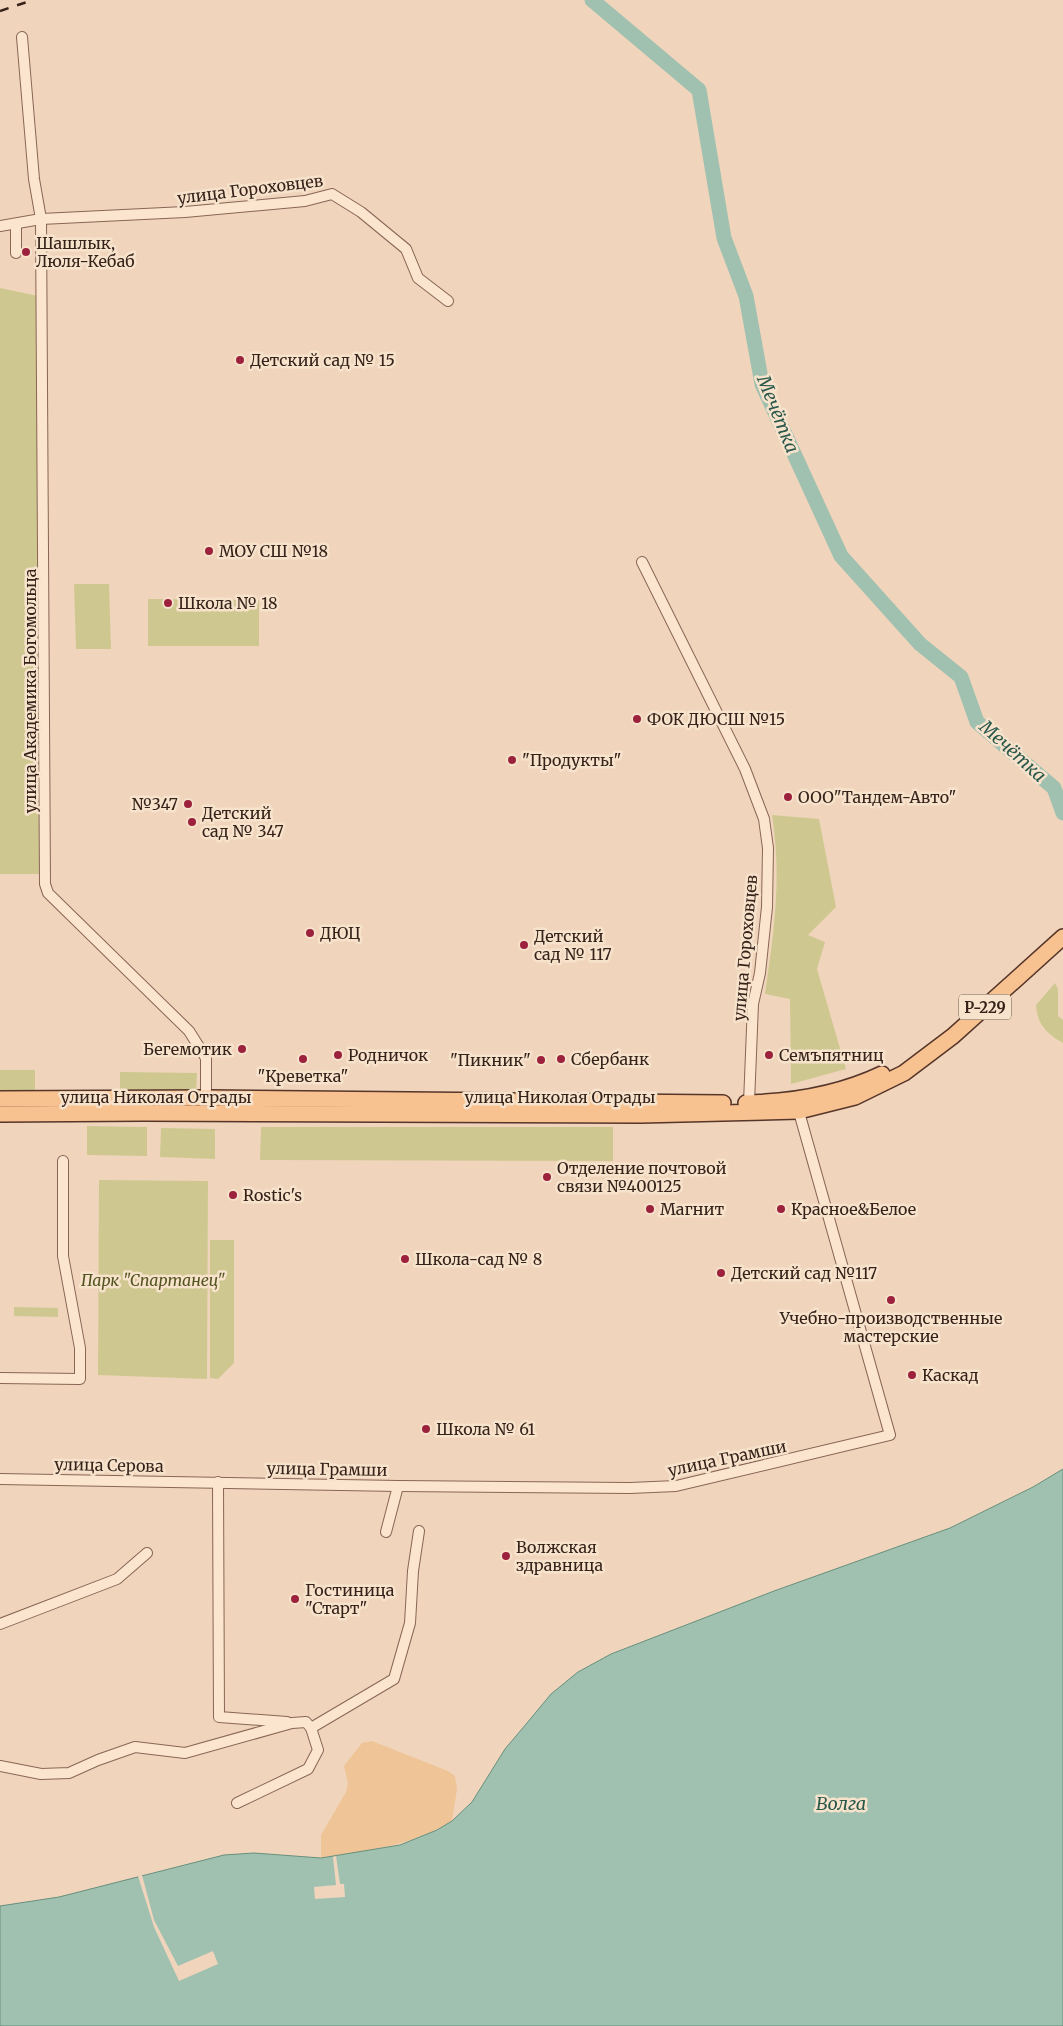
<svg xmlns="http://www.w3.org/2000/svg" width="1063" height="2026" font-family="Merriweather,serif">
	<style>
		.green { fill: #cec890 }
		.sand { fill: #efc497 }
		.water { fill: #a0c1b0; stroke: #678f7d }
		.pier { fill: #f0d5bc }
		.lines { fill: none; stroke-linecap: round; stroke-linejoin: round }
		.river { stroke: #a0c1b0; stroke-width: 15 }
		.minor-casing { stroke: #896555; stroke-width: 12 }
		.primary-casing { stroke: #56352a; stroke-width: 18 }
		.minor { stroke: #fbe5cf; stroke-width: 10 }
		.primary { stroke: #f7c190; stroke-width: 15 }
		.rail { stroke: #37221a; stroke-width: 2.5; stroke-dasharray: 9 9; stroke-linecap: butt }
		.poi-dot { fill: #9b213c; stroke: #f7e2cc; stroke-width: 2 }
		.labels { text-anchor: middle; dominant-baseline: central; stroke-width: 5; stroke-linejoin: round; paint-order: stroke }
		.shield { fill: #f7e2cc; stroke: #715c4f; stroke-width: 1 }
		.shield-label { font-size: 15px; font-weight: bold; fill: #37221a }
		.street-label { font-size: 16px; fill: #37221a; stroke: #f7e2cc }
		.poi-label { font-size: 16px; fill: #37221a; stroke: #f7e2cc; text-anchor: start }
		.park-label { font-size: 16px; font-style: italic; fill: #535520; stroke: #f7e2cc }
		.water-label { font-size: 18px; font-style: italic; fill: #29584b; stroke: #f7e2cc }
	</style>
	<rect width="100%" height="100%" fill="#f0d5bc"/>
	<g class="green">
		<polygon points="0,288 38,296 39,874 0,874"/>
		<polygon points="74,584 109,584 111,649 76,649"/>
		<polygon points="148,599 259,600 259,646 148,646"/>
		<path d="M772 815 819 819 836 907 808 935 825 942 817 969 846 1069 791 1084 790 999 765 994C774 930 782 879 772 815Z"/>
		<path d="M1055 983 1058 989V1016L1063 1020V1043C1047 1034 1037 1024 1036 1005Z"/>
		<rect x="0" y="1070" width="35" height="23"/>
		<polygon points="120,1072 197,1073 196,1093 120,1093"/>
		<polygon points="87,1126 147,1127 147,1156 87,1155"/>
		<polygon points="261,1127 613,1127 613,1161 260,1160"/>
		<polygon points="161,1128 215,1129 215,1159 160,1157"/>
		<polygon points="99,1180 208,1181 207,1379 98,1375"/>
		<polygon points="210,1240 234,1240 234,1363 218,1379 210,1378"/>
		<polygon points="14,1307 58,1308 58,1317 14,1316"/>
	</g>
	<path class="sand" d="M372 1741 448 1771 455 1776 457 1789 452 1821C411 1846 367 1851 321 1858V1835L346 1792 348 1783 344 1766 362 1743Z"/>
	<polygon class="water" points="1063,1469 1063,2026 0,2026 0,1906 59,1897 224,1855 254,1853 321,1858 400,1845 437,1830 452,1821 472,1802 505,1749 527,1723 551,1694 578,1672 611,1654 774,1591 950,1528 1033,1487"/>
	<g class="pier">
		<polygon points="336,1856 340,1884 344,1884 345,1897 315,1899 314,1887 336,1885 333,1857"/>
		<polygon points="142,1875 154,1920 178,1966 213,1951 218,1964 179,1981 154,1927 138,1876"/>
	</g>
	<g class="lines">
		<polyline class="river" points="592,0 699,90 724,238 746,296 762,384 841,556 920,644 961,677 977,722 1054,788 1063,813"/>
		<defs>
			<g id="minor">
				<polyline points="22,37 34,179 41,219 45,884 48,893 189,1031 206,1058 206,1098"/>
				<polyline points="0,226 41,219 185,212 305,201 332,194 361,212 406,249 418,278 448,301"/>
				<polyline points="16,253 16,225"/>
				<polyline points="642,562 745,769 764,819 768,848 767,907 760,973 753,1004 749,1103"/>
				<polyline points="0,1378 80,1379 80,1348 63,1256 63,1161"/>
				<polyline points="0,1479 398,1486 630,1488 676,1486 890,1435 797,1105"/>
				<polyline points="218,1482 219,1717 287,1722"/>
				<polyline points="386,1532 398,1486"/>
				<polyline points="0,1624 117,1579 147,1553"/>
				<polyline points="311,1728 394,1679 410,1623 413,1571 419,1531"/>
				<polyline points="0,1766 41,1774 69,1773 98,1760 135,1747 185,1753 292,1723 306,1722 311,1728 318,1750 308,1769 237,1803"/>
			</g>
			<g id="primary">
				<polyline points="0,1099 206,1098 723,1103"/>
				<path d="M746 1103C792 1102 840 1094 882 1074"/>
				<polyline points="0,1114 143,1113 641,1115 799,1111 855,1097 904,1073 953,1036 1063,937"/>
			</g>
		</defs>
		<use href="#minor" class="minor-casing"/>
		<use href="#primary" class="primary-casing"/>
		<use href="#minor" class="minor"/>
		<use href="#primary" class="primary"/>
		<polyline class="rail" points="0,11 33,0"/>
	</g>
	<g class="poi-dot">
		<circle cx="26" cy="252" r="5"/>
		<circle cx="240" cy="360" r="5"/>
		<circle cx="209" cy="551" r="5"/>
		<circle cx="168" cy="603" r="5"/>
		<circle cx="637" cy="719" r="5"/>
		<circle cx="512" cy="760" r="5"/>
		<circle cx="788" cy="797" r="5"/>
		<circle cx="188" cy="804" r="5"/>
		<circle cx="192" cy="822" r="5"/>
		<circle cx="310" cy="933" r="5"/>
		<circle cx="524" cy="945" r="5"/>
		<circle cx="242" cy="1049" r="5"/>
		<circle cx="338" cy="1055" r="5"/>
		<circle cx="769" cy="1055" r="5"/>
		<circle cx="303" cy="1059" r="5"/>
		<circle cx="561" cy="1059" r="5"/>
		<circle cx="541" cy="1060" r="5"/>
		<circle cx="547" cy="1177" r="5"/>
		<circle cx="233" cy="1195" r="5"/>
		<circle cx="650" cy="1209" r="5"/>
		<circle cx="781" cy="1209" r="5"/>
		<circle cx="405" cy="1259" r="5"/>
		<circle cx="721" cy="1273" r="5"/>
		<circle cx="891" cy="1300" r="5"/>
		<circle cx="912" cy="1375" r="5"/>
		<circle cx="426" cy="1429" r="5"/>
		<circle cx="506" cy="1556" r="5"/>
		<circle cx="295" cy="1599" r="5"/>
	</g>
	<g class="labels">
		<rect class="shield" x="959" y="994.5" width="52" height="25" rx="4"/>
		<g class="shield-label">
			<text x="985" y="1007">Р-229</text>
		</g>
		<g class="street-label">
			<text transform="translate(250 189) rotate(-7)">улица Гороховцев</text>
			<text transform="translate(30 691) rotate(-90)">улица Академика Богомольца</text>
			<text transform="translate(745 948) rotate(-85)">улица Гороховцев</text>
			<text x="156" y="1097">улица Николая Отрады</text>
			<text x="560" y="1097">улица Николая Отрады</text>
			<text transform="translate(727 1458) rotate(-12)">улица Грамши</text>
			<text transform="translate(109 1465) rotate(1)">улица Серова</text>
			<text transform="translate(327 1469) rotate(1)">улица Грамши</text>
		</g>
		<g class="poi-label">
			<text x="36" y="243">Шашлык,<tspan x="36" dy="18">Люля-Кебаб</tspan></text>
			<text x="250" y="360">Детский сад № 15</text>
			<text x="219" y="551">МОУ СШ №18</text>
			<text x="178" y="603">Школа № 18</text>
			<text x="647" y="719">ФОК ДЮСШ №15</text>
			<text x="522" y="760">"Продукты"</text>
			<text x="798" y="797">ООО"Тандем-Авто"</text>
			<text x="178" y="804" text-anchor="end">№347</text>
			<text x="202" y="813">Детский<tspan x="202" dy="18">сад № 347</tspan></text>
			<text x="320" y="933">ДЮЦ</text>
			<text x="534" y="936">Детский<tspan x="534" dy="18">сад № 117</tspan></text>
			<text x="232" y="1049" text-anchor="end">Бегемотик</text>
			<text x="348" y="1055">Родничок</text>
			<text x="779" y="1055">Семъпятниц</text>
			<text x="571" y="1059">Сбербанк</text>
			<text x="531" y="1060" text-anchor="end">"Пикник"</text>
			<text x="303" y="1076" text-anchor="middle">"Креветка"</text>
			<text x="557" y="1168">Отделение почтовой<tspan x="557" dy="18">связи №400125</tspan></text>
			<text x="243" y="1195">Rostic's</text>
			<text x="660" y="1209">Магнит</text>
			<text x="791" y="1209">Красное&amp;Белое</text>
			<text x="415" y="1259">Школа-сад № 8</text>
			<text x="731" y="1273">Детский сад №117</text>
			<text x="891" y="1318" text-anchor="middle">Учебно-производственные<tspan x="891" dy="18">мастерские</tspan></text>
			<text x="922" y="1375">Каскад</text>
			<text x="436" y="1429">Школа № 61</text>
			<text x="516" y="1547">Волжская<tspan x="516" dy="18">здравница</tspan></text>
			<text x="305" y="1590">Гостиница<tspan x="305" dy="18">"Старт"</tspan></text>
		</g>
		<g class="park-label">
			<text x="153" y="1280">Парк "Спартанец"</text>
		</g>
		<g class="water-label">
			<text transform="translate(778 414) rotate(68)">Мечётка</text>
			<text transform="translate(1013 751) rotate(42)">Мечётка</text>
			<text x="841" y="1803">Волга</text>
		</g>
	</g>
</svg>
